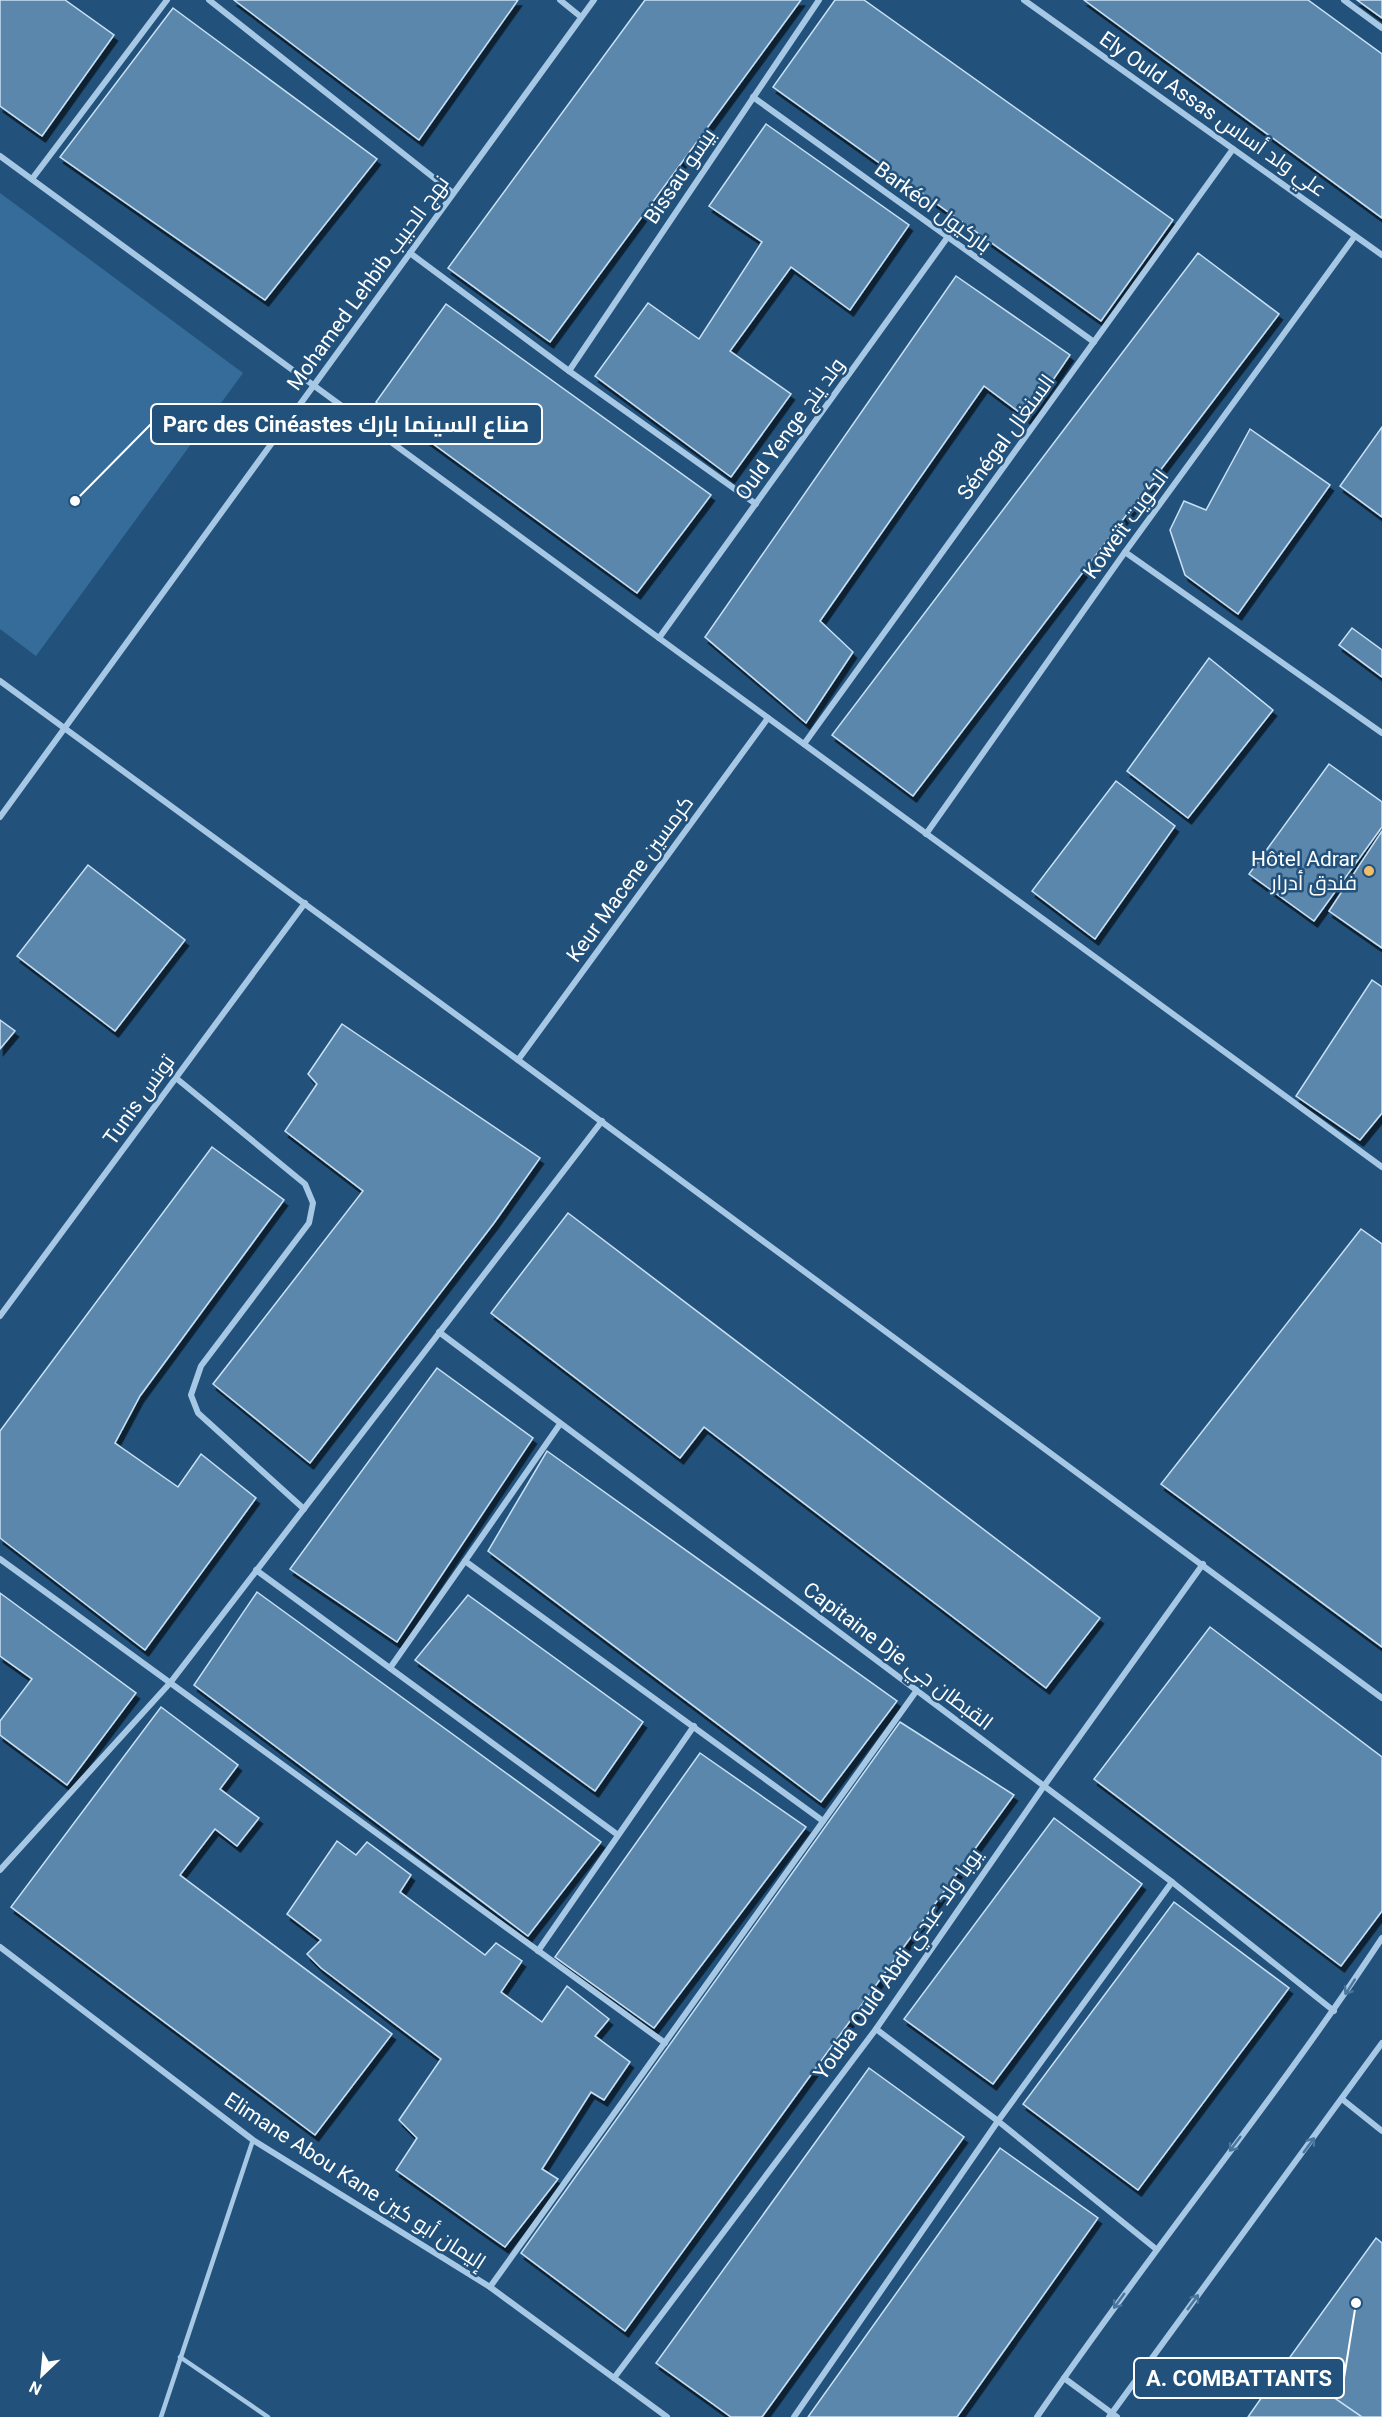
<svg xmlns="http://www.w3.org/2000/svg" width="1382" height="2417" font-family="Roboto,Cairo,sans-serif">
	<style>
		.green { fill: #366c9a }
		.building { fill: #5b87ad; stroke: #c9e1f4; stroke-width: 1.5; filter: url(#shadow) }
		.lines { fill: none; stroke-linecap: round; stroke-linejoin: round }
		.service { stroke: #a6c8e5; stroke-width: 4.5 }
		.minor { stroke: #a6c8e5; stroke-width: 6 }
		.oneway { stroke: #4a759c }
		.poi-dot { fill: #f1bd69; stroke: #22527c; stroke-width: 2 }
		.labels { text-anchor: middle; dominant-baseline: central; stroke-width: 5; stroke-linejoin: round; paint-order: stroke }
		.street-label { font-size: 21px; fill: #fff; stroke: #22527c }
		.poi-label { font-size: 21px; fill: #fff; stroke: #22527c; text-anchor: end }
		.leader { fill: none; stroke: #fff; stroke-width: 2 }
		.callout-dot { fill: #fff; stroke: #22527c; stroke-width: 2 }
		.callout { fill: #22527c; stroke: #fff; stroke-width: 2 }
		.callout-label { font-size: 22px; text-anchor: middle; font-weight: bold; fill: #fff }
	</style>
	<defs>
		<filter id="shadow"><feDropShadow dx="3.5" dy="6" stdDeviation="0" flood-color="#0009"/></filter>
	</defs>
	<rect width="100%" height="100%" fill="#22527c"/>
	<polygon class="green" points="0,193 243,373 36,656 0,629"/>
	<g class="building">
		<polygon points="0,0 65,0 114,35 42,136 0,106"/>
		<polygon points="234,0 518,0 419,140"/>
		<polygon points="645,0 801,0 550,342 448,268"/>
		<polygon points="835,0 864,0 1173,220 1101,321 773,87"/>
		<polygon points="1084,0 1308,0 1382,54 1382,218"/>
		<polygon points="1357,0 1382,0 1382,18"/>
		<polygon points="173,8 377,159 265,300 60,157"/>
		<polygon points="766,124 909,225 850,310 791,267 730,351 791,394 731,477 595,376 648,303 699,339 762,242 709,206"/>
		<polygon points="1198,253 1279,314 913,796 832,735"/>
		<polygon points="956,276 1070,355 1027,418 984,386 820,621 853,652 806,723 705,637"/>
		<polygon points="446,304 711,495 637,593 376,402"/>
		<polygon points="1382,427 1382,517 1340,486"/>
		<polygon points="1250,429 1330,485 1238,614 1185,575 1170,530 1184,501 1206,510"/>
		<polygon points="1352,628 1382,650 1382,677 1339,645"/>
		<polygon points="1209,658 1273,710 1188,818 1127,771"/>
		<polygon points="1329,764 1382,802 1382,827 1314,921 1249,874"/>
		<polygon points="1116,781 1175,826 1095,939 1032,891"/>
		<polygon points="1382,831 1382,948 1329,911"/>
		<polygon points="88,865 185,940 115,1031 17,956"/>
		<polygon points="1372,980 1382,987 1382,1113 1360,1140 1296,1096"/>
		<polygon points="0,1020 15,1031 0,1049"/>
		<polygon points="342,1024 540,1158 494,1223 310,1463 213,1384 363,1191 285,1131 317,1084 308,1074"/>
		<polygon points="212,1147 284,1200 140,1396 115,1443 178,1487 201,1454 256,1498 145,1650 0,1538 0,1431"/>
		<polygon points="568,1213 1100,1618 1046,1688 704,1427 680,1458 491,1313"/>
		<polygon points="1361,1229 1382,1244 1382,1647 1161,1484"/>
		<polygon points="437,1368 533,1438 397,1642 290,1569"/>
		<polygon points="547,1451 897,1701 821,1802 488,1551"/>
		<polygon points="257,1592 601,1842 528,1936 194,1685"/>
		<polygon points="0,1593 136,1693 67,1785 0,1735 0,1721 32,1679 0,1656"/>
		<polygon points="468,1595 643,1722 595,1791 415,1660"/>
		<polygon points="1210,1627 1382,1757 1382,1911 1341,1966 1094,1779"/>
		<polygon points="161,1707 238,1765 220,1789 259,1818 237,1846 215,1829 180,1875 392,2034 315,2135 11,1907"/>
		<polygon points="900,1722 1014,1795 625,2331 521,2253"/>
		<polygon points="700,1753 806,1827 654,2028 555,1957"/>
		<polygon points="1054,1818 1142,1884 993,2084 904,2019"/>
		<polygon points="337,1841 356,1855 367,1842 411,1875 400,1892 485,1955 496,1943 522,1961 501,1992 542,2022 567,1986 609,2019 595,2036 630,2062 604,2100 591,2092 542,2169 558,2179 505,2247 396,2170 417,2138 399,2120 441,2059 321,1968 307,1954 321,1940 287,1914"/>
		<polygon points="1174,1902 1289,1988 1138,2190 1023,2104"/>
		<polygon points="869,2068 964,2137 762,2417 731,2417 656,2363"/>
		<polygon points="1000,2148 1098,2218 957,2417 808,2417"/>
		<polygon points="1376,2238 1382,2243 1382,2417 1362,2417 1285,2364"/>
		<polygon points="1285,2364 1362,2417 1248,2417"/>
	</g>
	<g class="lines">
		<g class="service">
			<polyline points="180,2357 268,2417"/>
			<polyline points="161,2417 253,2140"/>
		</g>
		<g class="minor">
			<polyline points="209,0 453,193"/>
			<polyline points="560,0 581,17"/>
			<polyline points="1024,0 1382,255"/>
			<polyline points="1344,0 1382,28"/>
			<polyline points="753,97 1094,342"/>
			<polyline points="0,156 1382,1167"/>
			<polyline points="32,179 167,0"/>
			<polyline points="410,253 569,371 756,504"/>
			<polyline points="569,371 819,0"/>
			<polyline points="1125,552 1382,733"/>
			<polyline points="659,638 947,238"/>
			<polyline points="0,681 518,1060 1382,1698"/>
			<polyline points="804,744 1233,149"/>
			<polyline points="0,817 594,0"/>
			<polyline points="926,834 1125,552 1355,236"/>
			<polyline points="518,1060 768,718"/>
			<polyline points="176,1078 305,1184 313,1203 309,1223 201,1366 191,1395 198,1413 304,1509"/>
			<polyline points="0,1316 305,903"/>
			<polyline points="439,1332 1172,1882 1334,2011"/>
			<polyline points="560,1424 465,1561 823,1821"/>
			<polyline points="0,1559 665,2043"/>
			<polyline points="256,1570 618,1835"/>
			<polyline points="390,1668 465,1561"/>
			<polyline points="0,1870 170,1683 602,1121"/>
			<polyline points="0,1947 253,2140 490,2287 667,2417"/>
			<polyline points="538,1951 694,1726"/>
			<polyline points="876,2029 998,2121 1156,2249"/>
			<polyline points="1342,2099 1382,2131"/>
			<polyline points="490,2287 917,1690"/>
			<polyline points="614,2378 876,2029 1044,1786 1203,1564"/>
			<polyline points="1064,2378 1117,2417"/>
			<polyline points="794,2417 998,2121 1172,1882"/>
			<path d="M1037 2417C1148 2254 1274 2102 1382 1938"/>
			<polyline points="1109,2417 1382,2043"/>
		</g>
	</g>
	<defs><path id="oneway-shaft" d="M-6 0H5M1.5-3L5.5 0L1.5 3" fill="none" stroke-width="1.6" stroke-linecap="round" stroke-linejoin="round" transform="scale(1.5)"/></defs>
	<g class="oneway">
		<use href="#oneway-shaft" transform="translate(1350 1987) rotate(123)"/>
		<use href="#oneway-shaft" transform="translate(1235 2144) rotate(127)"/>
		<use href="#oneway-shaft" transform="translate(1309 2145) rotate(-54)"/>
		<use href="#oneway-shaft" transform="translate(1119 2301) rotate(126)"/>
		<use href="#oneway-shaft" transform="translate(1193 2302) rotate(-54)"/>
	</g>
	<circle class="poi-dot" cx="1369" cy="871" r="6"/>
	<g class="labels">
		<g class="street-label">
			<text transform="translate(1213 114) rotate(35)">Ely Ould Assas علي ولد أساس</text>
			<text transform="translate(680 176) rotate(-56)">Bissau بيسو</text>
			<text transform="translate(933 207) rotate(36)">Barkéol باركيول</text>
			<text transform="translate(368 283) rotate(-54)">Mohamed Lehbib نهج الحبيب</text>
			<text transform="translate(790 429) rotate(-54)">Ould Yenge ولد ينج</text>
			<text transform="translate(1006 437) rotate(-54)">Sénégal السنغال</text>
			<text transform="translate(1126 524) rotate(-54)">Koweït الكويت</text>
			<text transform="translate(630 879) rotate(-54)">Keur Macene كرمسين</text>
			<text transform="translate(139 1100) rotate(-54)">Tunis تونس</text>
			<text transform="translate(898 1656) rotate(37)">Capitaine Dje القبطان جي</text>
			<text transform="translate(898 1964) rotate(-55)">Youba Ould Abdi يوبا ولد عبدي</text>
			<text transform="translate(355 2181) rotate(33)">Elimane Abou Kane إليمان أبو كين</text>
		</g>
		<g class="poi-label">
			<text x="1357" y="859">Hôtel Adrar<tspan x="1357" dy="24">فندق أدرار</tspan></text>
		</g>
	</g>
	<path class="leader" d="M75 501L151 424M1356 2303L1344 2378"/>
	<g class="callout-dot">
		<circle cx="75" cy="501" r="6"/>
		<circle cx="1356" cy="2303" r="6"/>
	</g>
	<g class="callout">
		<rect x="151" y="404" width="391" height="40" rx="6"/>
		<rect x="1134" y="2358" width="210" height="40" rx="6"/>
	</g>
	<g class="callout-label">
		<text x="346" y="432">Parc des Cinéastes صناع السينما بارك</text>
		<text x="1239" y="2386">A. COMBATTANTS</text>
	</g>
	<g transform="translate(42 2375) rotate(206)" stroke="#22527c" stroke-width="4.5" paint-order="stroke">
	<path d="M0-4.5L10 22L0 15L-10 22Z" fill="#ffffff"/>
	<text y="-9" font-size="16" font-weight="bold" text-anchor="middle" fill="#ffffff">N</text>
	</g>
</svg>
